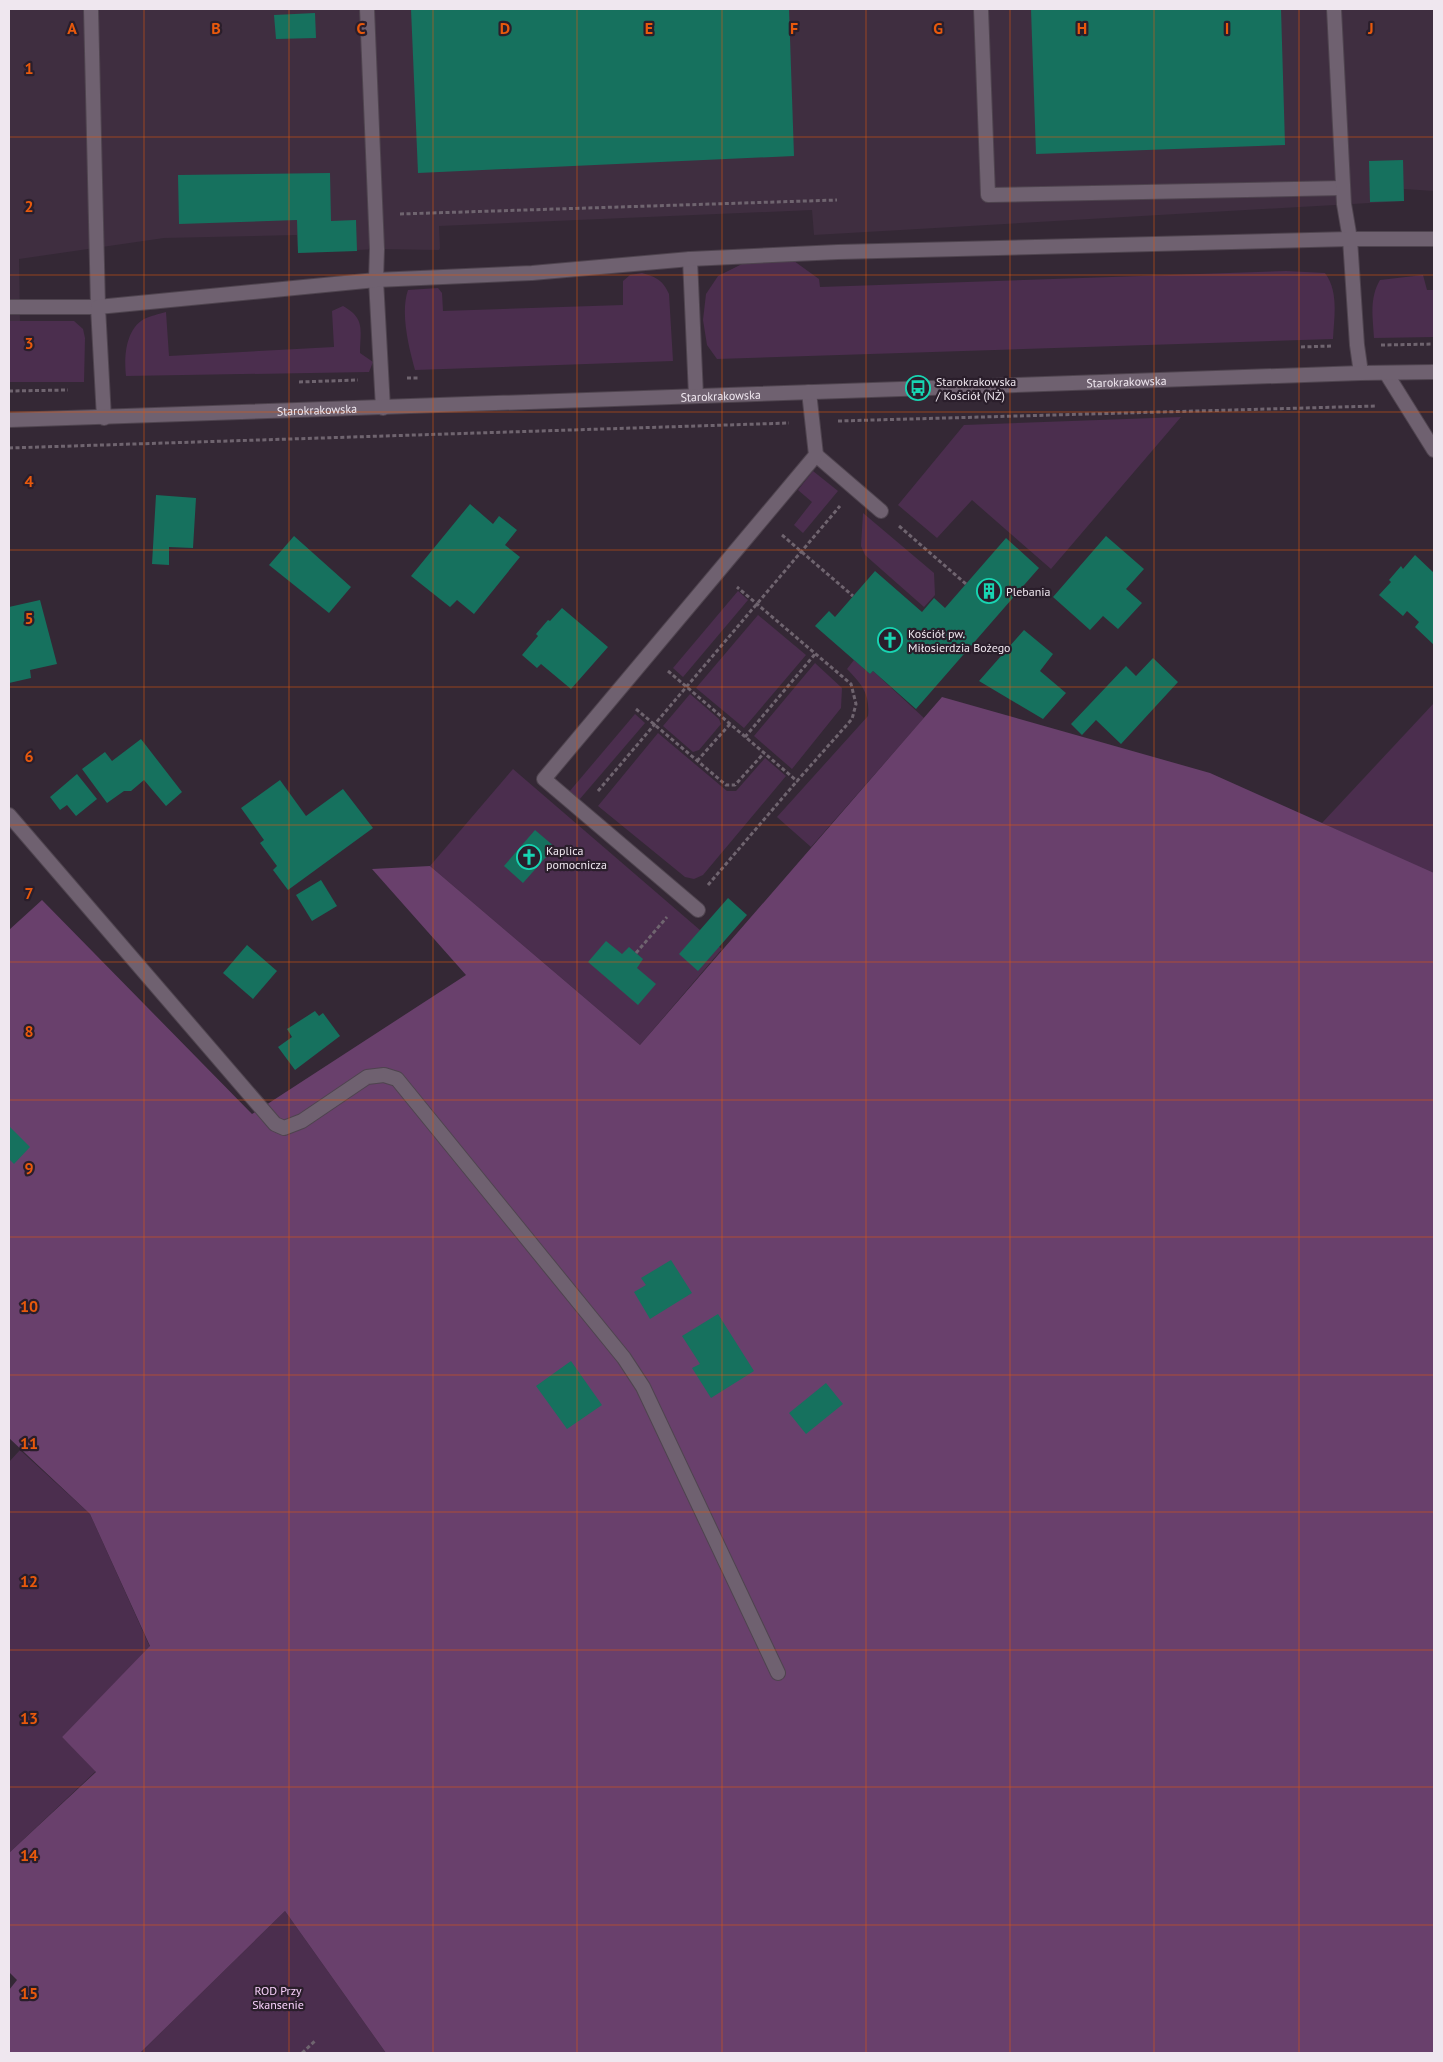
<svg xmlns="http://www.w3.org/2000/svg" width="1443" height="2062" font-family="'PT Sans',sans-serif">
	<style>
		.built { fill: #3f2e40 }
		.green { fill: #4b2e4e }
		.forest { fill: #69406c }
		.building { fill: #16715e }
		.lines { fill: none; stroke-linecap: round; stroke-linejoin: round }
		.service-casing { stroke: #4f444f; stroke-width: 16 }
		.tertiary-casing { stroke: #4f444f; stroke-width: 16 }
		.path { stroke: #6f646f; stroke-width: 3; stroke-dasharray: 4 2.5; stroke-linecap: butt }
		.service { stroke: #6f6170; stroke-width: 14 }
		.tertiary { stroke: #6f6170; stroke-width: 14 }
		.grid { fill: none; stroke: #e8590c; stroke-width: 1; stroke-opacity: 0.55 }
		.labels { text-anchor: middle; dominant-baseline: central; stroke-width: 4.5; stroke-linejoin: round; paint-order: stroke }
		.poi-label { font-size: 12px; fill: #efe7ef; stroke: #2a1e2b; text-anchor: start }
		.street-label { font-size: 12px; fill: #efe7ef; stroke: #2a1e2b }
		.park-label { font-size: 12px; fill: #f8d1fb; stroke: #2a1e2b }
		.grid-label { font-size: 16px; text-anchor: middle; font-weight: bold; fill: #e8590c; stroke: #2a1e2b; stroke-width: 4.5; stroke-linejoin: round; paint-order: stroke }
	</style>
	<rect width="100%" height="100%" fill="#342835"/>
	<polygon class="built" points="9,9 1434,9 1434,191 1404,189 1404,201 814,235 812,210 439,226 440,248 439,250 377,249 298,253 297,235 164,238 19,259 20,322 9,341"/>
	<g class="green">
		<path d="M794 261 819 279 820 287 1286 271 1325 273C1339 292 1334 317 1333 339L717 359 707 345 703 320 706 294 718 276 746 262Z"/>
		<path d="M642 273C656 277 663 280 669 294L673 361 415 370C409 348 400 313 408 290L438 288 442 293 443 311 623 305V281L630 275Z"/>
		<path d="M1423 275 1427 290H1434V337L1374 338C1373 317 1369 299 1380 280Z"/>
		<path d="M343 306C366 319 360 330 360 353L373 362 369 372 126 376C124 358 125 330 144 319 150 316 159 314 166 312L169 356 334 347 332 311Z"/>
		<polygon points="9,321 74,321 83,329 85,338 84,382 9,382"/>
		<polygon points="1181,417 1051,569 972,500 937,538 898,505 964,425"/>
		<polygon points="813,471 838,491 803,533 794,525 812,502 798,490"/>
		<polygon points="863,513 934,573 935,595 924,607 865,555 861,546"/>
		<polygon points="738,591 748,600 683,677 673,668"/>
		<polygon points="758,615 806,655 744,728 696,688"/>
		<path d="M854 660 870 674 873 671 924 718 811 847 777 817 868 716C870 693 862 685 847 669Z"/>
		<polygon points="815,663 842,688 841,708 792,769 754,736"/>
		<polygon points="690,694 719,719 721,724 699,750 693,752 663,726"/>
		<polygon points="1434,703 1434,875 1322,823"/>
		<polygon points="635,714 645,723 579,800 569,792"/>
		<polygon points="658,733 727,791 736,791 765,758 786,776 703,875 694,879 685,877 598,806"/>
		<polygon points="513,769 722,949 640,1045 430,866"/>
		<polygon points="20,1450 90,1514 150,1647 62,1737 96,1771 9,1853 9,1462"/>
		<polygon points="285,1911 386,2053 140,2053"/>
	</g>
	<polygon class="forest" points="942,697 1210,773 1434,873 1434,2053 386,2053 285,1911 140,2053 9,2053 9,1990 17,1980 9,1972 9,1853 96,1772 62,1737 150,1646 90,1514 9,1438 9,930 42,900 252,1114 466,975 372,869 430,866 640,1045"/>
	<g class="building">
		<polygon points="411,9 789,9 794,156 418,173"/>
		<polygon points="1031,9 1281,9 1285,145 1036,154"/>
		<polygon points="315,13 316,38 276,39 274,15"/>
		<polygon points="1403,160 1404,201 1370,202 1369,161"/>
		<polygon points="330,173 331,221 356,220 357,251 298,253 297,220 179,224 178,175"/>
		<polygon points="156,495 196,498 193,548 169,547 169,565 152,564"/>
		<polygon points="470,504 493,524 499,516 517,530 505,545 520,557 474,614 457,600 450,607 411,576"/>
		<polygon points="294,536 351,587 329,613 269,565"/>
		<polygon points="1106,536 1144,569 1126,589 1142,603 1118,629 1103,616 1090,630 1053,597"/>
		<polygon points="1006,538 1039,568 916,709 873,671 870,674 815,626 829,611 835,617 875,571 922,612 934,598 945,608"/>
		<polygon points="1415,555 1434,573 1434,645 1415,627 1419,622 1407,611 1403,616 1379,595 1391,582 1389,580 1401,566 1403,569"/>
		<polygon points="40,600 57,664 30,670 31,678 9,683 9,607"/>
		<polygon points="562,608 608,647 571,689 541,664 537,668 522,655 538,636 536,634 548,620 550,621"/>
		<polygon points="1024,630 1053,654 1040,671 1066,693 1043,719 979,681"/>
		<polygon points="1153,658 1178,682 1121,744 1096,720 1082,735 1071,724 1126,666 1136,676"/>
		<polygon points="141,739 182,792 166,806 144,780 131,791 124,791 107,803 82,769 105,752 112,761"/>
		<polygon points="77,774 97,799 76,816 67,805 60,810 50,797"/>
		<polygon points="280,780 306,816 343,789 373,828 288,890 273,870 277,866 260,843 264,840 241,808"/>
		<polygon points="535,830 555,847 523,883 504,866"/>
		<polygon points="321,880 337,906 312,921 296,895"/>
		<polygon points="728,898 747,915 698,971 679,954"/>
		<polygon points="606,941 622,954 629,947 643,959 637,968 656,984 638,1005 588,962"/>
		<polygon points="247,945 277,971 253,999 223,973"/>
		<polygon points="315,1011 319,1016 323,1013 340,1036 295,1070 278,1047 292,1037 287,1029"/>
		<polygon points="9,1126 30,1147 14,1164 9,1159"/>
		<polygon points="671,1260 692,1293 650,1319 634,1292 646,1285 641,1278"/>
		<polygon points="718,1314 754,1371 711,1398 692,1368 700,1364 682,1336"/>
		<polygon points="571,1361 602,1405 567,1429 536,1386"/>
		<polygon points="826,1383 843,1404 806,1434 789,1413"/>
	</g>
	<g class="lines">
		<defs>
			<g id="service">
				<polyline points="367,9 377,249 376,280 383,408"/>
				<polyline points="981,9 988,195 1343,188"/>
				<polyline points="1334,9 1344,204 1350,239 1357,345 1361,373"/>
				<polyline points="690,259 696,396"/>
				<polyline points="9,307 98,307 91,9"/>
				<polyline points="1386,373 1434,450"/>
				<polyline points="104,418 98,307 376,280 532,273 690,259 838,252 1350,239 1434,239"/>
				<polyline points="816,455 881,511"/>
				<polyline points="9,815 275,1124 284,1128 302,1121 367,1077 384,1075 397,1079 624,1358 643,1387 778,1673"/>
				<polyline points="698,910 544,779 816,455 809,392"/>
			</g>
			<g id="tertiary">
				<path id="s1" d="M9 420 1361 373 1434 372"/>
			</g>
		</defs>
		<use href="#service" class="service-casing"/>
		<use href="#tertiary" class="tertiary-casing"/>
		<g class="path">
			<polyline points="400,214 837,200"/>
			<polyline points="1381,345 1434,344"/>
			<polyline points="1301,347 1332,346"/>
			<polyline points="407,378 420,378"/>
			<polyline points="299,382 358,380"/>
			<polyline points="9,391 68,390"/>
			<polyline points="838,421 1376,406"/>
			<polyline points="9,448 789,423"/>
			<polyline points="899,526 966,584"/>
			<polyline points="782,535 853,596"/>
			<polyline points="668,671 797,781 852,719 856,704 851,684 737,587"/>
			<polyline points="636,709 726,785 735,785 764,753"/>
			<polyline points="745,737 816,653"/>
			<polyline points="697,761 730,724"/>
			<polyline points="598,791 840,506"/>
			<polyline points="708,885 797,781"/>
			<polyline points="636,953 667,917"/>
			<polyline points="302,2053 315,2041"/>
		</g>
		<use href="#service" class="service"/>
		<use href="#tertiary" class="tertiary"/>
	</g>
	<path class="grid" d="M144 9V2053M289 9V2053M433 9V2053M577 9V2053M722 9V2053M866 9V2053M1010 9V2053M1154 9V2053M1299 9V2053M9 137H1434M9 275H1434M9 412H1434M9 550H1434M9 687H1434M9 825H1434M9 962H1434M9 1100H1434M9 1237H1434M9 1375H1434M9 1512H1434M9 1650H1434M9 1787H1434M9 1925H1434"/>
	<defs>
		<symbol id="bus-ring" viewBox="-11 -11 22 22"><circle r="9.5" fill="#2a1e2b" stroke="#18d5b2" stroke-width="1.5"/><path d="M-5-6H5V4H4V6H2V4H-2V6H-4V4H-5ZM-3.5-4V0h7V-4ZM-3.5 1.2v1.5H-2V1.2ZM2 1.2v1.5H3.5V1.2Z" fill="#18d5b2"/></symbol>
		<symbol id="building-ring" viewBox="-11 -11 22 22"><circle r="9.5" fill="#2a1e2b" stroke="#18d5b2" stroke-width="1.5"/><path d="M-4-6H4V6H1V3H-1V6H-4ZM-2.5-4.3h1.7v1.8h-1.7ZM.8-4.3h1.7v1.8H.8ZM-2.5-1h1.7V.8h-1.7ZM.8-1h1.7V.8H.8Z" fill="#18d5b2"/></symbol>
		<symbol id="church-ring" viewBox="-11 -11 22 22"><circle r="9.5" fill="#2a1e2b" stroke="#18d5b2" stroke-width="1.5"/><path d="M-1.2-6h2.4v3.5h3.3v2.4h-3.3V6h-2.4V-.1h-3.3v-2.4h3.3Z" fill="#18d5b2"/></symbol>
	</defs>
	<g fill-rule="evenodd">
		<use href="#bus-ring" x="904" y="374" width="28" height="28"/>
		<use href="#building-ring" x="975" y="577" width="28" height="28"/>
		<use href="#church-ring" x="876" y="626" width="28" height="28"/>
		<use href="#church-ring" x="515" y="843" width="28" height="28"/>
	</g>
	<g class="labels">
		<g class="poi-label">
			<text x="936" y="381">Starokrakowska<tspan x="936" dy="14">/ Kościół (NŻ)</tspan></text>
			<text x="1006" y="591">Plebania</text>
			<text x="908" y="633">Kościół pw.<tspan x="908" dy="14">Miłosierdzia Bożego</tspan></text>
			<text x="546" y="850">Kaplica<tspan x="546" dy="14">pomocnicza</tspan></text>
		</g>
		<g class="street-label">
			<text stroke="none"><textPath href="#s1" startOffset="1118">Starokrakowska</textPath></text>
			<text stroke="none"><textPath href="#s1" startOffset="712">Starokrakowska</textPath></text>
			<text stroke="none"><textPath href="#s1" startOffset="308">Starokrakowska</textPath></text>
		</g>
		<g class="park-label">
			<text x="278" y="1990">ROD Przy<tspan x="278" dy="14">Skansenie</tspan></text>
		</g>
	</g>
	<g class="grid-label">
		<text x="72" y="34">A</text>
		<text x="216" y="34">B</text>
		<text x="361" y="34">C</text>
		<text x="505" y="34">D</text>
		<text x="649" y="34">E</text>
		<text x="794" y="34">F</text>
		<text x="938" y="34">G</text>
		<text x="1082" y="34">H</text>
		<text x="1227" y="34">I</text>
		<text x="1371" y="34">J</text>
		<text x="29" y="74">1</text>
		<text x="29" y="212">2</text>
		<text x="29" y="349">3</text>
		<text x="29" y="487">4</text>
		<text x="29" y="624">5</text>
		<text x="29" y="762">6</text>
		<text x="29" y="899">7</text>
		<text x="29" y="1037">8</text>
		<text x="29" y="1174">9</text>
		<text x="29" y="1312">10</text>
		<text x="29" y="1449">11</text>
		<text x="29" y="1587">12</text>
		<text x="29" y="1724">13</text>
		<text x="29" y="1861">14</text>
		<text x="29" y="1999">15</text>
	</g>
	<rect width="1443" height="2062" fill="none" stroke="#efe7ef" stroke-width="20"/>
</svg>
